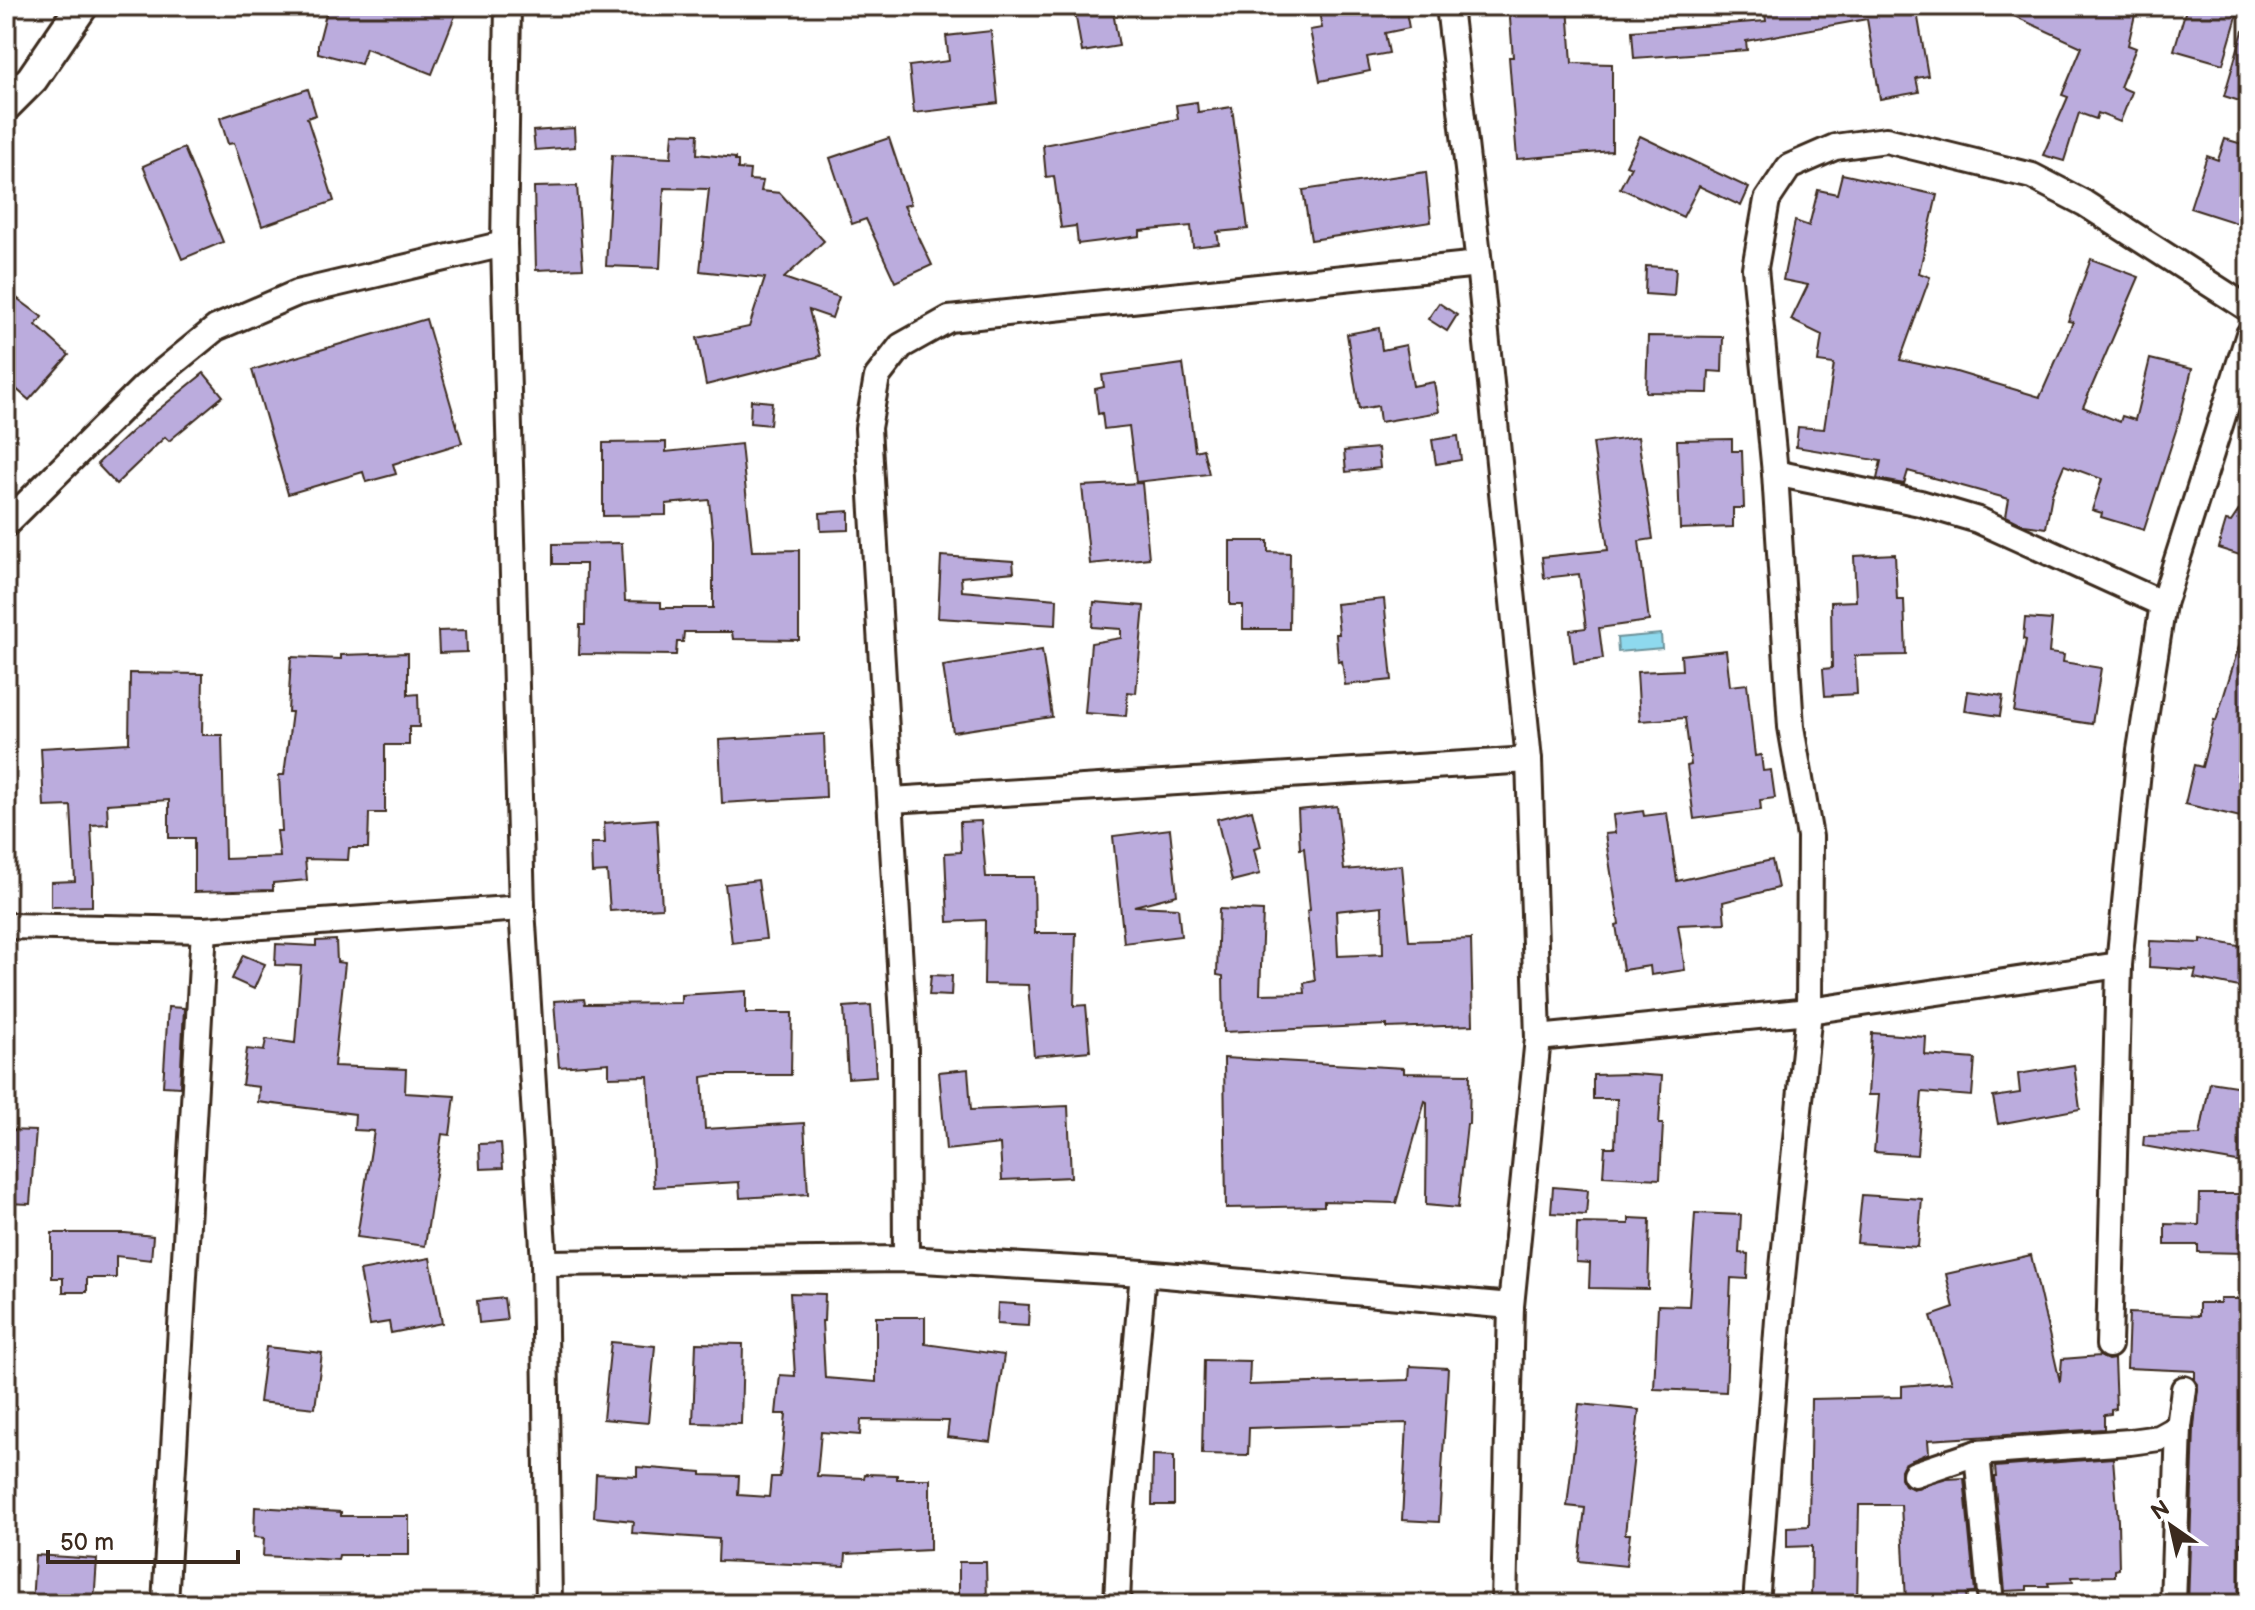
<svg xmlns="http://www.w3.org/2000/svg" width="2255" height="1610" font-family="'Balsamiq Sans',sans-serif">
	<style>
		.water { fill: #8ed9ee; stroke: #6d939b; stroke-width: 2 }
		.building { fill: #bbacdd; stroke: #3b2a1e; stroke-width: 2; fill-rule: evenodd }
		.lines { fill: none; stroke-linecap: round; stroke-linejoin: round }
		.minor-casing { stroke: #3b2a1e; stroke-width: 30 }
		.tertiary-casing { stroke: #3b2a1e; stroke-width: 36 }
		.minor { stroke: #fff; stroke-width: 24 }
		.tertiary { stroke: #fff; stroke-width: 30 }
	</style>
	<rect width="100%" height="100%" fill="#fff"/>
	<filter id="ink" filterUnits="userSpaceOnUse"><feTurbulence type="fractalNoise" baseFrequency=".0125" numOctaves="2"/><feDisplacementMap in="SourceGraphic" scale="16" xChannelSelector="R" yChannelSelector="G"/><feConvolveMatrix kernelMatrix="1 2 1 2 8 2 1 2 1" color-interpolation-filters="sRGB"/></filter>
	<g filter="url(#ink)">
		<polygon class="water" points="1661,634 1662,648 1618,652 1617,638"/>
		<g class="building">
			<polygon points="328,6 438,6 456,13 432,74 366,48 361,64 318,53 318,45"/>
			<polygon points="1074,6 1112,6 1119,46 1082,52"/>
			<polygon points="1318,6 1405,6 1409,28 1385,33 1389,53 1367,57 1370,71 1320,81 1310,30 1322,28"/>
			<polygon points="1509,6 1568,6 1572,63 1612,64 1612,151 1517,159 1509,57 1513,57"/>
			<polygon points="1764,6 1916,6 1928,76 1916,78 1919,92 1880,99 1867,19 1746,41 1747,50 1634,58 1632,31 1766,21"/>
			<polygon points="1992,6 2137,6 2128,45 2136,48 2120,87 2132,92 2120,122 2098,113 2096,119 2079,113 2064,161 2043,155 2068,97 2062,95 2082,47"/>
			<polygon points="2187,6 2240,6 2223,64 2174,50"/>
			<polygon points="991,31 998,103 914,113 909,66 949,61 946,36"/>
			<polygon points="2243,31 2249,32 2249,104 2224,96"/>
			<polygon points="308,89 316,115 307,118 334,201 262,226 234,143 228,144 220,118"/>
			<polygon points="1197,102 1198,112 1232,107 1248,229 1217,232 1219,244 1193,247 1191,226 1140,231 1140,236 1078,244 1076,226 1061,228 1054,176 1046,177 1043,145 1178,119 1176,105"/>
			<polygon points="574,128 575,147 535,150 533,131"/>
			<polygon points="673,133 698,134 697,154 735,158 735,161 738,161 738,169 750,170 749,180 763,181 761,191 780,193 824,241 784,278 839,297 832,318 809,310 821,356 706,385 697,338 749,327 765,278 700,271 709,189 664,188 660,268 606,266 612,155 671,158"/>
			<polygon points="1640,136 1749,188 1741,206 1699,186 1683,217 1620,188 1631,167 1626,165"/>
			<polygon points="889,138 911,204 904,206 932,265 895,282 866,219 852,224 830,158"/>
			<polygon points="2225,139 2249,146 2249,227 2190,208 2207,156 2218,160"/>
			<polygon points="184,148 223,242 182,259 143,166"/>
			<polygon points="1426,172 1431,222 1311,240 1303,190"/>
			<polygon points="1842,174 1937,195 1919,273 1930,277 1900,360 1953,371 2040,397 2073,322 2068,321 2091,259 2139,277 2083,407 2120,422 2122,416 2135,420 2150,359 2192,369 2179,421 2144,530 2101,517 2102,513 2092,510 2102,479 2064,465 2052,494 2046,528 2024,525 2006,516 2009,499 1908,471 1904,484 1877,479 1881,461 1796,447 1798,427 1824,429 1834,364 1818,362 1822,335 1791,320 1808,285 1783,280 1795,221 1809,226 1818,190 1837,194"/>
			<polygon points="577,186 583,268 536,270 534,187"/>
			<polygon points="1646,266 1676,268 1674,296 1645,294"/>
			<polygon points="6,290 42,317 36,325 69,355 29,400 6,380"/>
			<polygon points="1439,303 1457,315 1447,331 1428,319"/>
			<polygon points="426,319 462,443 393,464 396,474 366,482 363,472 288,494 252,370"/>
			<polygon points="1379,328 1382,350 1406,345 1413,386 1434,382 1439,412 1380,422 1378,406 1359,409 1347,334"/>
			<polygon points="1648,336 1723,337 1722,372 1709,371 1708,393 1646,392"/>
			<polygon points="1183,364 1195,451 1203,449 1209,474 1136,482 1129,426 1104,429 1102,413 1098,414 1095,389 1104,387 1102,375"/>
			<polygon points="204,373 223,396 169,441 165,437 116,484 97,464 132,431"/>
			<polygon points="751,400 772,402 770,425 750,423"/>
			<polygon points="1458,436 1461,460 1436,464 1432,440"/>
			<polygon points="1638,437 1653,539 1639,541 1649,621 1599,628 1603,659 1574,663 1570,630 1586,628 1579,574 1544,578 1542,557 1608,550 1593,443"/>
			<polygon points="1732,439 1732,451 1742,451 1744,508 1733,508 1733,527 1680,529 1677,440"/>
			<polygon points="666,442 666,452 741,444 752,551 799,550 799,640 733,639 732,632 684,632 683,642 677,642 676,655 579,654 580,625 585,625 586,564 553,564 553,544 622,543 625,601 661,602 661,608 713,608 713,540 709,500 666,504 666,515 603,516 603,443"/>
			<polygon points="1378,448 1380,468 1346,472 1344,451"/>
			<polygon points="1142,483 1149,558 1090,564 1082,486"/>
			<polygon points="2249,495 2249,558 2218,548 2226,521 2231,522"/>
			<polygon points="849,511 849,530 821,531 820,513"/>
			<polygon points="1230,541 1268,541 1268,552 1290,553 1289,629 1243,629 1243,605 1230,605"/>
			<polygon points="1895,554 1897,600 1904,600 1906,655 1855,656 1857,694 1825,696 1823,669 1832,668 1831,602 1856,601 1854,556"/>
			<polygon points="941,556 1013,561 1014,572 961,577 962,591 1057,599 1056,625 938,618"/>
			<polygon points="1384,599 1392,680 1345,685 1342,661 1338,662 1336,634 1339,634 1336,604"/>
			<polygon points="1094,602 1144,606 1136,693 1128,692 1126,716 1085,713 1091,643 1121,638 1121,629 1092,627"/>
			<polygon points="2025,618 2052,620 2049,653 2064,655 2063,662 2101,668 2092,724 2014,712 2026,640 2023,639"/>
			<polygon points="466,630 467,652 439,653 438,631"/>
			<polygon points="2244,630 2249,631 2249,730 2237,775 2249,778 2249,819 2185,804 2194,765 2202,767 2214,720 2216,721"/>
			<polygon points="1042,650 1052,717 953,732 943,666"/>
			<polygon points="1726,650 1730,686 1747,684 1755,756 1761,755 1763,771 1771,770 1775,798 1760,800 1761,810 1694,819 1687,766 1691,765 1685,718 1640,721 1637,672 1682,670 1681,655"/>
			<polygon points="408,653 408,695 418,694 419,727 409,727 409,745 385,745 385,813 369,813 368,848 349,848 348,860 305,859 307,880 273,883 273,890 194,892 194,838 169,838 169,800 107,804 108,824 91,825 94,883 92,884 92,906 51,907 51,882 75,881 71,806 44,807 41,748 129,743 130,673 203,674 202,735 222,735 225,859 280,857 277,831 282,831 279,775 284,775 292,712 288,712 291,657 341,659 341,655"/>
			<polygon points="1968,691 2003,696 2000,716 1965,711"/>
			<polygon points="824,734 826,797 722,803 719,740"/>
			<path d="M1337 806 1344 870 1402 865 1409 941 1471 939 1473 1025 1387 1028V1025L1224 1032 1223 976 1217 975 1219 909 1263 911 1260 994 1305 993 1304 983 1315 981 1307 911 1310 910 1304 848 1300 849 1298 810ZM1382 906 1383 954 1338 956 1336 911Z"/>
			<polygon points="1252,810 1261,847 1254,849 1260,874 1232,881 1217,819"/>
			<polygon points="1643,811 1644,816 1667,813 1677,881 1772,860 1778,888 1723,902 1725,923 1678,925 1685,970 1651,975 1650,966 1623,970 1616,925 1619,924 1605,834 1615,833 1613,815"/>
			<polygon points="657,819 662,908 610,911 607,872 592,873 591,843 605,843 604,823"/>
			<polygon points="981,821 986,877 1034,877 1035,933 1076,933 1074,1006 1086,1005 1090,1051 1034,1056 1028,985 984,984 985,920 948,922 945,853 961,852 960,822"/>
			<polygon points="1170,829 1177,895 1134,906 1178,908 1181,936 1124,943 1113,836"/>
			<polygon points="758,880 766,939 732,943 725,884"/>
			<polygon points="2201,939 2249,948 2249,989 2194,978 2196,970 2149,967 2150,941 2201,943"/>
			<polygon points="336,940 337,962 345,963 334,1066 406,1069 405,1093 455,1096 450,1135 442,1134 425,1246 357,1237 374,1131 354,1130 355,1114 258,1102 259,1087 242,1085 247,1049 264,1051 266,1039 295,1043 301,966 275,965 276,944 316,946 316,941"/>
			<polygon points="243,955 265,964 254,989 232,979"/>
			<polygon points="931,975 952,976 951,996 929,995"/>
			<polygon points="746,991 746,1013 792,1013 791,1075 715,1075 702,1077 705,1129 804,1123 808,1194 740,1198 739,1182 654,1187 648,1076 609,1077 609,1063 559,1067 554,1001 584,999 585,1004 681,1003 681,995"/>
			<polygon points="871,1005 876,1076 848,1078 844,1007"/>
			<polygon points="168,1007 184,1008 180,1087 163,1086"/>
			<polygon points="1872,1033 1926,1037 1925,1055 1975,1059 1972,1096 1922,1092 1917,1155 1874,1152 1879,1095 1868,1095"/>
			<polygon points="1224,1058 1404,1068 1404,1073 1470,1074 1469,1124 1467,1124 1458,1208 1426,1205 1427,1102 1425,1101 1396,1203 1324,1201 1324,1206 1226,1208"/>
			<polygon points="2074,1065 2080,1109 1998,1124 1993,1097 2020,1093 2018,1074"/>
			<polygon points="968,1069 971,1110 1068,1106 1071,1177 1002,1180 1000,1144 946,1150 939,1072"/>
			<polygon points="1632,1074 1662,1076 1659,1124 1663,1124 1660,1179 1603,1176 1605,1147 1615,1147 1617,1099 1593,1099 1593,1075"/>
			<polygon points="2210,1082 2249,1088 2249,1164 2143,1146 2144,1136 2200,1135"/>
			<polygon points="6,1130 36,1131 30,1204 6,1203"/>
			<polygon points="501,1143 503,1168 480,1169 479,1144"/>
			<polygon points="1553,1187 1588,1190 1586,1215 1551,1213"/>
			<polygon points="2200,1194 2248,1194 2246,1253 2198,1252 2198,1245 2165,1245 2165,1224 2199,1225"/>
			<polygon points="1862,1195 1922,1199 1918,1247 1857,1243"/>
			<polygon points="1695,1213 1741,1215 1739,1253 1748,1254 1747,1279 1731,1278 1726,1392 1654,1389 1658,1305 1689,1306"/>
			<polygon points="1629,1218 1650,1219 1648,1289 1589,1288 1590,1263 1576,1262 1577,1223 1629,1224"/>
			<polygon points="52,1233 125,1233 153,1236 151,1260 116,1256 116,1278 87,1278 87,1292 63,1292 63,1278 52,1278"/>
			<polygon points="2031,1255 2060,1382 2062,1359 2100,1356 2108,1360 2114,1359 2116,1409 2111,1410 2111,1414 2104,1415 2104,1429 1928,1440 1929,1453 1904,1464 1901,1470 1901,1478 1905,1485 1913,1489 1947,1479 1964,1478 1975,1593 1966,1594 1967,1599 1943,1601 1943,1604 1920,1604 1920,1601 1906,1601 1901,1505 1859,1505 1857,1604 1811,1604 1812,1546 1787,1547 1787,1527 1809,1526 1811,1399 1902,1397 1902,1386 1952,1382 1931,1316 1954,1308 1946,1274"/>
			<polygon points="430,1258 442,1323 391,1333 389,1322 370,1325 360,1271"/>
			<polygon points="790,1293 825,1294 824,1321 822,1321 825,1378 876,1382 876,1317 925,1317 925,1344 1004,1355 991,1442 947,1437 949,1421 861,1420 860,1435 821,1432 817,1476 864,1478 865,1474 897,1475 897,1479 930,1479 930,1550 846,1554 845,1566 718,1561 719,1539 632,1533 633,1521 594,1517 596,1474 637,1476 637,1467 701,1472 701,1475 739,1476 738,1495 769,1497 771,1477 780,1477 786,1414 776,1414 780,1375 795,1376"/>
			<polygon points="504,1298 507,1320 479,1323 477,1301"/>
			<polygon points="2220,1299 2249,1299 2249,1456 2245,1543 2240,1543 2239,1604 2188,1604 2194,1428 2198,1384 2195,1380 2195,1371 2127,1368 2129,1313 2199,1316 2199,1303 2220,1303"/>
			<polygon points="998,1303 1029,1305 1028,1326 997,1324"/>
			<polygon points="611,1342 655,1346 648,1423 603,1419"/>
			<polygon points="696,1343 743,1344 741,1424 693,1423"/>
			<polygon points="266,1347 322,1353 315,1408 259,1402"/>
			<polygon points="1204,1360 1250,1361 1249,1385 1409,1380 1410,1366 1448,1368 1439,1522 1402,1520 1407,1423 1249,1428 1248,1455 1202,1454"/>
			<polygon points="1579,1404 1639,1410 1625,1534 1630,1534 1626,1566 1579,1561 1585,1508 1567,1506"/>
			<polygon points="1153,1455 1174,1456 1174,1505 1152,1505"/>
			<polygon points="2113,1458 2118,1521 2119,1569 2115,1570 2115,1576 2072,1577 2073,1582 2048,1583 2049,1586 2027,1586 2027,1590 2005,1591 1994,1477 1996,1477 1995,1467"/>
			<polygon points="255,1507 341,1512 341,1516 409,1516 409,1555 339,1555 338,1560 263,1556 264,1538 254,1537"/>
			<polygon points="35,1555 97,1559 94,1604 32,1604"/>
			<polygon points="959,1562 986,1562 987,1604 959,1604"/>
		</g>
		<g class="lines">
			<defs>
				<g id="minor">
					<polyline points="508,6 504,244 522,908 544,1263 549,1604"/>
					<polyline points="1449,6 1479,264 1529,760 1538,1038 1511,1306 1504,1604"/>
					<polyline points="1775,473 1920,503 1978,520 2163,604"/>
					<polyline points="6,524 145,386 216,328 297,293 504,244"/>
					<polyline points="892,800 1529,760"/>
					<polyline points="6,926 204,930 522,908"/>
					<polyline points="1538,1038 1809,1011 2119,965"/>
					<polyline points="906,1259 905,1049 868,428 877,377 901,346 949,319 1479,264"/>
					<polyline points="544,1263 906,1259 1143,1273 1511,1306"/>
					<polyline points="2109,1345 2119,965 2140,750 2163,604 2249,334"/>
					<polyline points="1977,1453 1991,1604"/>
					<polyline points="1915,1474 1977,1453 2130,1442 2159,1438 2179,1427"/>
					<polyline points="165,1604 204,930"/>
					<polyline points="1117,1604 1120,1532 1143,1273"/>
					<polyline points="1756,1604 1779,1307 1809,1011 1810,837 1791,727 1775,473 1755,268 1767,200 1789,167 1835,147 1886,140 2032,176 2084,203 2249,309"/>
					<polyline points="2173,1604 2179,1427 2184,1389"/>
				</g>
				<polyline id="tertiary" points="6,105 32,79 82,6"/>
			</defs>
			<use href="#minor" class="minor-casing"/>
			<use href="#tertiary" class="tertiary-casing"/>
			<use href="#minor" class="minor"/>
			<use href="#tertiary" class="tertiary"/>
		</g>
	</g>
	<rect width="2255" height="1610" fill="none" stroke="#fff" stroke-width="32"/>
	<rect x="16" y="16" width="2223" height="1578" fill="none" stroke="#3b2a1e" stroke-width="3" filter="url(#ink)"/>
	<g transform="translate(2171 1526) rotate(326)" stroke="#ffffff" stroke-width="6" paint-order="stroke">
	<path d="M0-6L14 30L0 20L-14 30Z" fill="#3b2a1e"/>
	<text y="-12" font-size="22" font-weight="bold" text-anchor="middle" fill="#3b2a1e">N</text>
	</g>
	<path d="M48 1550v12h190v-12" fill="none" stroke="#3b2a1e" stroke-width="4"/>
	<text x="60" y="1550" font-size="24" fill="#3b2a1e" stroke="#ffffff" stroke-width="6" paint-order="stroke">50 m</text>
</svg>
